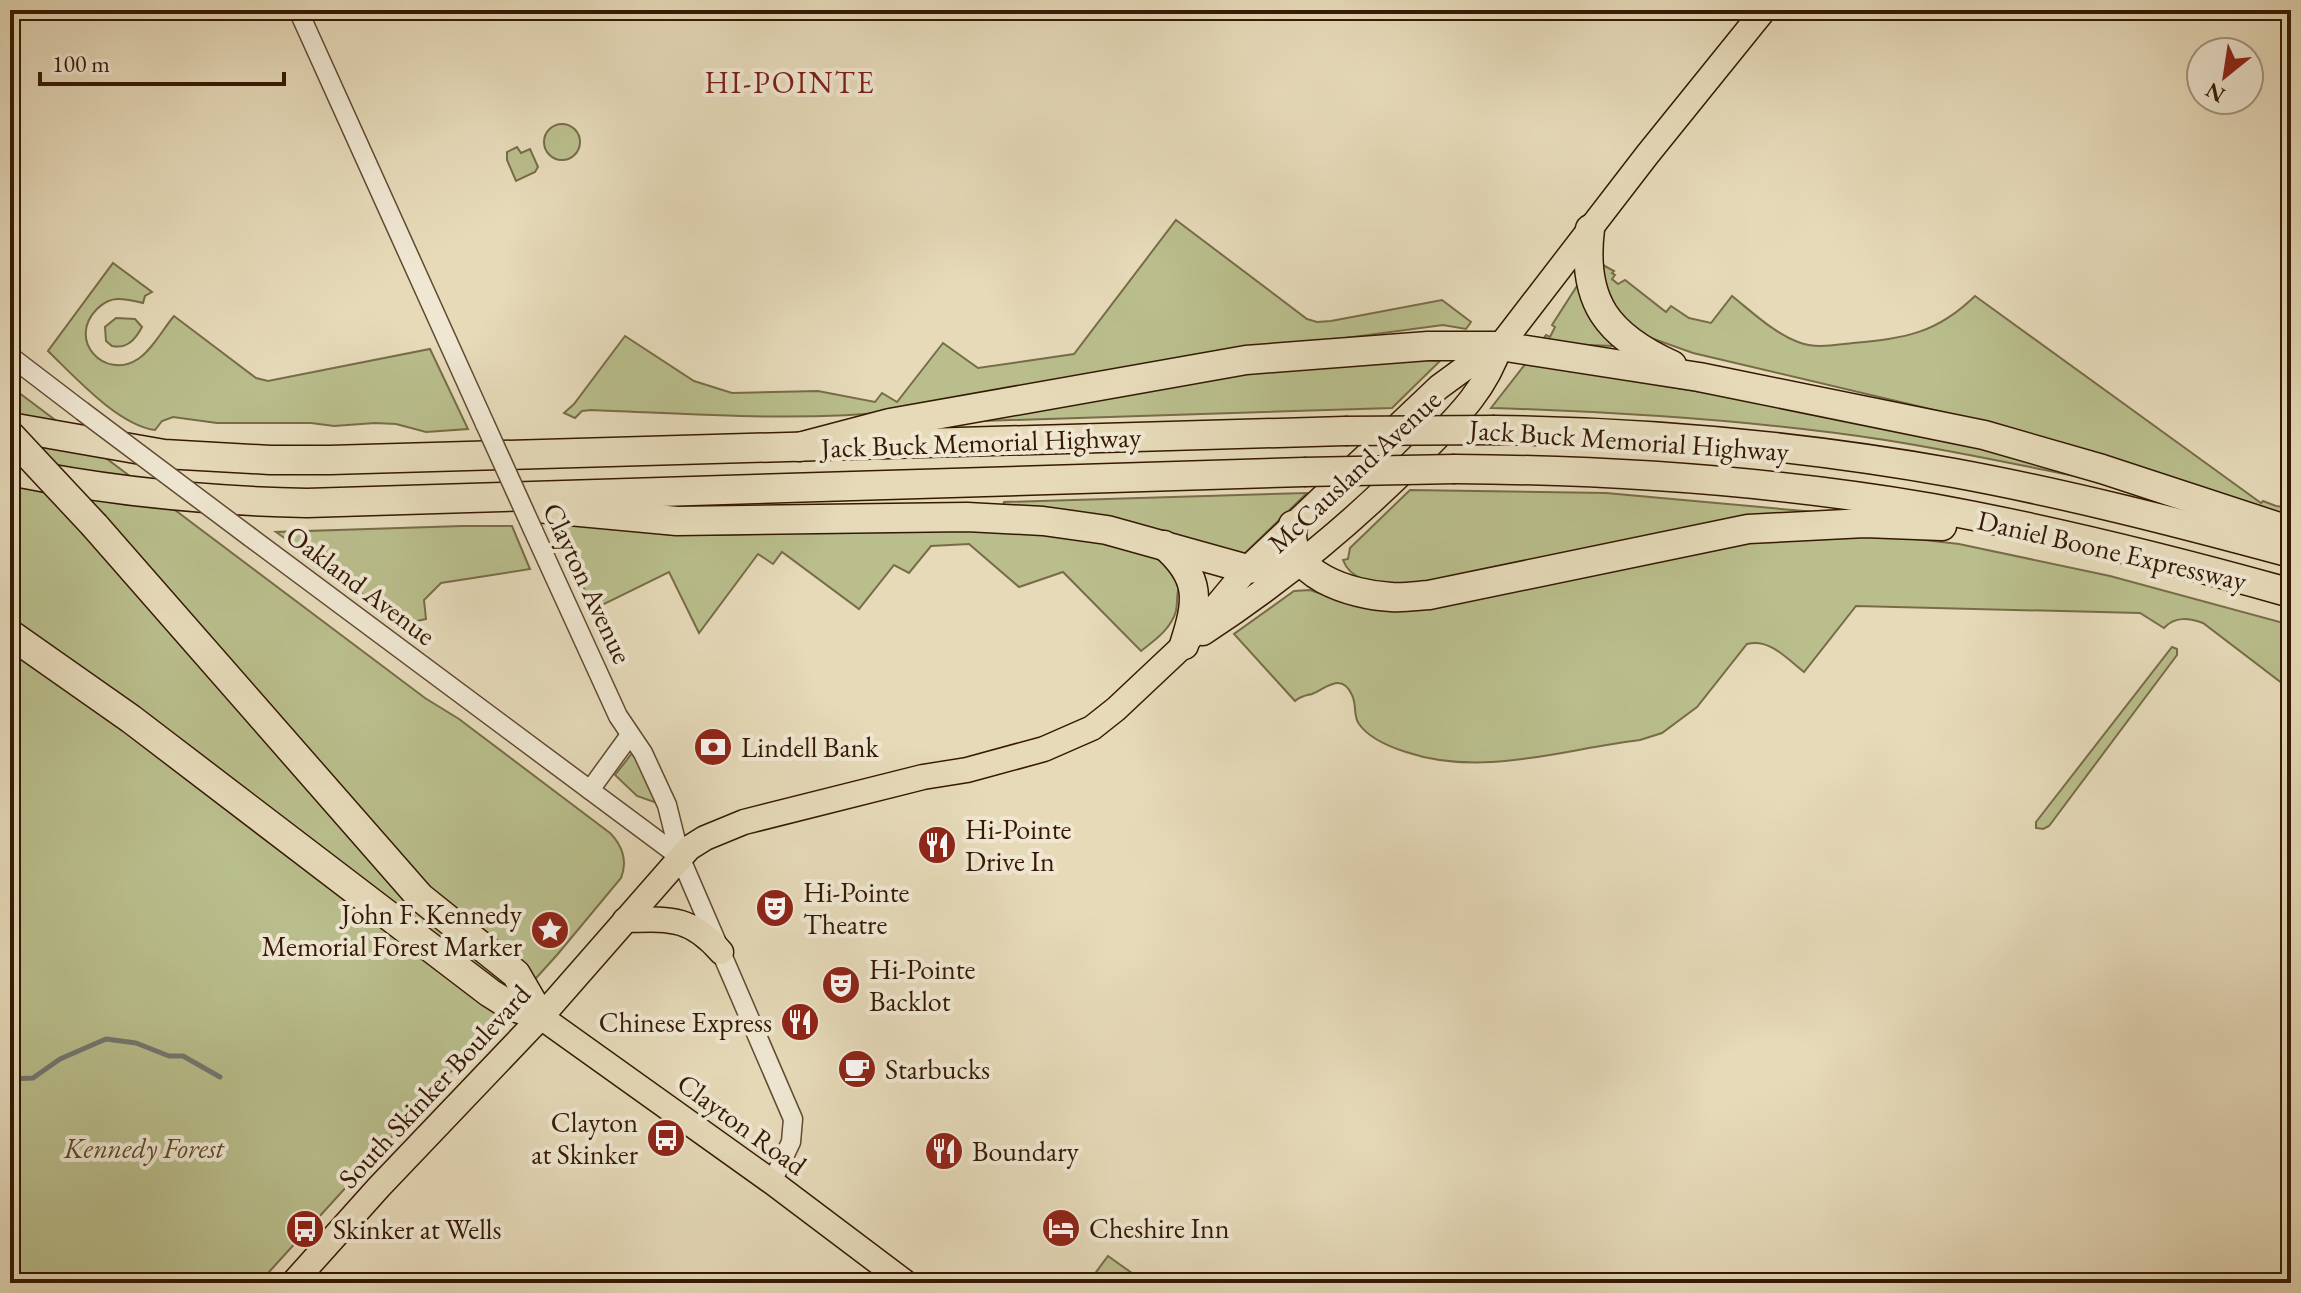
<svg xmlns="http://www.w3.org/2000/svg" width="2301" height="1293" font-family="'EB Garamond',serif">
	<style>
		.green { fill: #b9be8c; stroke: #786c48; stroke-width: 2 }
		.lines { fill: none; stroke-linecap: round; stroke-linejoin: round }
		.stream { stroke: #737871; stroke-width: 5 }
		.minor-casing { stroke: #624930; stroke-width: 21 }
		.major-casing { stroke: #361903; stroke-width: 27 }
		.highway-casing { stroke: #361903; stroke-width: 31 }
		.minor { stroke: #efe7d2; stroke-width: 18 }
		.major { stroke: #e6dab9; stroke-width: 24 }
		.highway { stroke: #e6dab9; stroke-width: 28 }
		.minor-bridge-casing { stroke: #624930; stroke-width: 21; stroke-linecap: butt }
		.highway-bridge-casing { stroke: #361903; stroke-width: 31; stroke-linecap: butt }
		.minor-bridge { stroke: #efe7d2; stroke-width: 18 }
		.highway-bridge { stroke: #e6dab9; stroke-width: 28 }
		.labels { text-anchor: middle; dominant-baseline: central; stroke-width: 8; stroke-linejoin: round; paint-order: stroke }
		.street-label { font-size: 28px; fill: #361903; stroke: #efe7d2 }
		.poi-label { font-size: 28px; fill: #361903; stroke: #efe7d2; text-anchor: start }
		.park-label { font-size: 28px; font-style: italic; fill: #5d4b2c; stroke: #efe7d2 }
		.neighbourhood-label { font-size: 30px; letter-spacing: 2px; fill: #7a1f14; stroke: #efe7d2 }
	</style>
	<rect width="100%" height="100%" fill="#e6dab9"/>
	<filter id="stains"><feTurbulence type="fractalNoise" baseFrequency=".0025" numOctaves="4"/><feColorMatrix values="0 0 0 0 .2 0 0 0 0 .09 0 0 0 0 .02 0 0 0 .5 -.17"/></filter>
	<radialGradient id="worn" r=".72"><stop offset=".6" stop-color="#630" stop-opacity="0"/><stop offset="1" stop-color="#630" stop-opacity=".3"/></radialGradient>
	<g class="green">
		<circle cx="562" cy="142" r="18"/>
		<polygon points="517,147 521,153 530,149 538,167 535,172 516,181 507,160 507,152"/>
		<path d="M1176 220 1307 319 1317 322 1331 321 1442 300 1471 322 1466 329 1443 325 1323 341 1268 344 901 411C798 422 694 414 591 410L582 411 575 418 564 413 574 404 625 336 694 381 732 393 818 391 875 402 882 393 897 402 943 343 978 368 1074 354Z"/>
		<path d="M113 263 152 292 145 296 143 303C135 301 127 299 118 299 110 299 103 303 97 309 66 340 105 381 138 359 152 350 163 329 174 316L256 378 268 381 430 349 468 429 426 432 396 424 375 423 334 426 311 423H217L173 417 162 421 155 430C118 425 75 377 48 351Z"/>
		<path d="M1603 265 1614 271 1612 273 1615 275 1612 279 1618 284 1625 280 1666 312 1671 306 1689 318 1711 323 1732 296C1752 312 1774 333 1798 342 1816 349 1834 345 1853 343 1905 338 1936 334 1975 296L2261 503 2263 501 2276 506 2291 508V517L1968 418 1693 353 1634 332 1605 301Z"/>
		<polygon points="1582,285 1613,346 1540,343 1546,335 1550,337 1555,327 1552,325 1577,286"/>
		<path d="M116 318 135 319 142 327C135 340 127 349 112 346L106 341 105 327Z"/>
		<polygon points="1392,359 1440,361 1392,408 982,421 1193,379"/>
		<path d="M1526 363 1894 424 2094 480C2024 466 1955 451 1885 440 1754 420 1623 412 1491 408Z"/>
		<path d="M10 386 425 698 459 719 610 833C622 845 628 861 621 878L557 955 259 1283H10Z"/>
		<path d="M1410 490 1606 493 1815 512 1408 588C1386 584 1352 585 1343 560L1348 559 1350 548Z"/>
		<polygon points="1307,493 1242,556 1003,508 1004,502"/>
		<path d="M552 524 718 535 944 529 1059 535 1130 548 1151 554 1167 566 1180 584C1176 592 1178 601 1176 611 1171 629 1155 640 1141 651L1063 572 1019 587 969 544 931 546 909 573 894 565 859 609 782 552 773 564 758 554 699 633 669 572 594 609Z"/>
		<polygon points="462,526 512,526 530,569 441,583 424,600 426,619 404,624 276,532"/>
		<path d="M1806 535 1899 537 1959 544 2110 576 2291 625V690L2203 623C2189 618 2175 616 2164 628L2140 613 1856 606 1804 672C1787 659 1770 638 1747 644L1697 707 1662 733 1640 740C1563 749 1483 778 1406 752 1390 747 1369 738 1359 724 1353 716 1357 705 1352 695 1341 671 1324 690 1312 694 1304 696 1301 696 1295 701L1234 634 1294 591 1310 590 1353 605 1739 543Z"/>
		<polygon points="2172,647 2177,649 2177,655 2049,826 2043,829 2036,828 2036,822"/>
		<polygon points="633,752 657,803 637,796 615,775"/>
		<polygon points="1108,1256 1136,1276 1131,1283 1088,1283"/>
	</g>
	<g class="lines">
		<g class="stream">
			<polyline points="10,1079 33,1078 60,1059 106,1039 136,1043 169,1056 183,1056 220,1077"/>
			<polyline points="10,1236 15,1235"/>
		</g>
		<defs>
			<g id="minor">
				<polyline points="298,10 485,424"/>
				<polyline points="10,356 82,411"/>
				<polyline points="533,530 618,716 643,753 667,805 680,857 793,1119 791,1142 772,1182"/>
				<polyline points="250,537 680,857"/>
				<polyline points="590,790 630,735"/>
			</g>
			<g id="major">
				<path d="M1203 633C1284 580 1353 523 1421 454 1454 420 1485 392 1500 346L1647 155 1764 10"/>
				<path d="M625 920C669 919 690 916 721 952"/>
				<polyline points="541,1017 772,1182 906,1283"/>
				<polyline points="293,1283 379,1187 541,1017 689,848 705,838 744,822 923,777 967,770 1044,749 1092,728 1116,709 1184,645 1247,569 1439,387 1480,357 1500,346"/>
			</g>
			<g id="highway">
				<path d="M1590 229C1581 302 1608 336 1672 365"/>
				<polyline points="10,427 164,454 270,460 330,460 1345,431"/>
				<path d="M1495 430C1649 432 1803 446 1954 473 2068 494 2180 523 2291 553"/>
				<polyline points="799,447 890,423 1246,360 1428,346 1500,346 1699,377 1984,435 2102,469 2291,531"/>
				<path d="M1455 469C1615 470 1774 481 1932 508 2053 530 2173 560 2291 593"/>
				<path d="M10 471C108 491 206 501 307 503L1304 472"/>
				<polyline points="537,508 677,521 967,517 1043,521 1107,530 1247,569 1302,563"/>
				<path d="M1293 525C1283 575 1352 595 1391 597 1403 598 1416 596 1429 595L1748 529 1865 523 1942 526"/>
				<polyline points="95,526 420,897 516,974 541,1017"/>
				<path d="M1164 545C1202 578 1198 601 1184 645"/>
				<polyline points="10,634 131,719 490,993 509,1005 541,1017"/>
			</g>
		</defs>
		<use href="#minor" class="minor-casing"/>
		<use href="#major" class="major-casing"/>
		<use href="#highway" class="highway-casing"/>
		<use href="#minor" class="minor"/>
		<use href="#major" class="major"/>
		<use href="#highway" class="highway"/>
		<defs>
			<g id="minor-bridge">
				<polyline points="82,411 250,537"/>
				<polyline points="485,424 533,530"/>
			</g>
			<g id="highway-bridge">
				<polyline points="1345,431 1495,430"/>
				<polyline points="10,435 95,526"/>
				<polyline points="1304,472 1455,469"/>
			</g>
		</defs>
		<use href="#minor-bridge" class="minor-bridge-casing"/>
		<use href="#highway-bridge" class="highway-bridge-casing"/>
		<use href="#minor-bridge" class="minor-bridge"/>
		<use href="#highway-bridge" class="highway-bridge"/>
	</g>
	<defs>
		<symbol id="bank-disc" viewBox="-11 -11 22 22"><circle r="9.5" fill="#8f2418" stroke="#efe7d2"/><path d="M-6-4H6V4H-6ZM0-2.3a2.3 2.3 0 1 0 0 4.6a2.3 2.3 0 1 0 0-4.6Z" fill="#fff"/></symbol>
		<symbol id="restaurant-disc" viewBox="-11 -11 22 22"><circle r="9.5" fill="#8f2418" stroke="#efe7d2"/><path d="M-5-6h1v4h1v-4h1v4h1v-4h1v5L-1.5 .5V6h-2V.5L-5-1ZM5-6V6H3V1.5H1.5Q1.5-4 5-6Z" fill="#fff"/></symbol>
		<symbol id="theatre-disc" viewBox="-11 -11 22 22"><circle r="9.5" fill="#8f2418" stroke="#efe7d2"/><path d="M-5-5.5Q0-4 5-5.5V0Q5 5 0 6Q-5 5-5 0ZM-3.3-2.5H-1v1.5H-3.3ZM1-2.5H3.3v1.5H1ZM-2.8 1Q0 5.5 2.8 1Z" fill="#fff"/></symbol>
		<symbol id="sight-disc" viewBox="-11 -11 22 22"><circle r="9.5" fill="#8f2418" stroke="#efe7d2"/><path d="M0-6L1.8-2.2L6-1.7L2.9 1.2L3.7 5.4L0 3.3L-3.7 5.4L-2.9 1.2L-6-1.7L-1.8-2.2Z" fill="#fff"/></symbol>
		<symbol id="cafe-disc" viewBox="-11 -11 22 22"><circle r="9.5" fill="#8f2418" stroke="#efe7d2"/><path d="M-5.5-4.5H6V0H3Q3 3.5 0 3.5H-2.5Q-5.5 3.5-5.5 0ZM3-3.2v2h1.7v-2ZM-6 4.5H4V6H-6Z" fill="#fff"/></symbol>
		<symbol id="bus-disc" viewBox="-11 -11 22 22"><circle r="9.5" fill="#8f2418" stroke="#efe7d2"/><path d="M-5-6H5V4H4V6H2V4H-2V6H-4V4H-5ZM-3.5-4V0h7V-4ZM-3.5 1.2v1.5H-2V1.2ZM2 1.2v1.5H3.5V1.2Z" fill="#fff"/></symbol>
		<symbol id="hotel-disc" viewBox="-11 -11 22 22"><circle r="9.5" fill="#8f2418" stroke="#efe7d2"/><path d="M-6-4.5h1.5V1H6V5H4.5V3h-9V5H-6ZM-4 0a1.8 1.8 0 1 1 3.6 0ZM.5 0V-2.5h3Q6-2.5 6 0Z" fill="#fff"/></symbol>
	</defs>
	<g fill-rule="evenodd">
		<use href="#bank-disc" x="691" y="725" width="44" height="44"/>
		<use href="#restaurant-disc" x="915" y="823" width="44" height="44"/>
		<use href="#theatre-disc" x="753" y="886" width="44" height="44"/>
		<use href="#sight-disc" x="528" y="908" width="44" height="44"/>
		<use href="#theatre-disc" x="819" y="963" width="44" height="44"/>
		<use href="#restaurant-disc" x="778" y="1000" width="44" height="44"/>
		<use href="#cafe-disc" x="835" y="1047" width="44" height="44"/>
		<use href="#bus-disc" x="644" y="1116" width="44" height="44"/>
		<use href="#restaurant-disc" x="922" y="1129" width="44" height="44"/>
		<use href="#hotel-disc" x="1039" y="1206" width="44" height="44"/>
		<use href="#bus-disc" x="283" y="1207" width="44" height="44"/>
	</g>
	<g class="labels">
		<g class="street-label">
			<text transform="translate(1629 440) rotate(4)">Jack Buck Memorial Highway</text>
			<text transform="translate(981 442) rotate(-2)">Jack Buck Memorial Highway</text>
			<text transform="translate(1354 471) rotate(-43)">McCausland Avenue</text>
			<text transform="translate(2112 550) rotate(13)">Daniel Boone Expressway</text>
			<text transform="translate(588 583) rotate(65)">Clayton Avenue</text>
			<text transform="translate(361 585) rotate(37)">Oakland Avenue</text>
			<text transform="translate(434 1086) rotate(-47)">South Skinker Boulevard</text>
			<text transform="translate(742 1124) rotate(36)">Clayton Road</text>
		</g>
		<g class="poi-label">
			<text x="741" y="747">Lindell Bank</text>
			<text x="965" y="829">Hi-Pointe<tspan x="965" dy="32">Drive In</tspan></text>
			<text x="803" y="892">Hi-Pointe<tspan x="803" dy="32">Theatre</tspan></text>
			<text x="522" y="914" text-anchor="end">John F. Kennedy<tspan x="522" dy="32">Memorial Forest Marker</tspan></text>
			<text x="869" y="969">Hi-Pointe<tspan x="869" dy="32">Backlot</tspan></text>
			<text x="772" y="1022" text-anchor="end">Chinese Express</text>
			<text x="885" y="1069">Starbucks</text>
			<text x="638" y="1122" text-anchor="end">Clayton<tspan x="638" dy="32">at Skinker</tspan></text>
			<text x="972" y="1151">Boundary</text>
			<text x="1089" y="1228">Cheshire Inn</text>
			<text x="333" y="1229">Skinker at Wells</text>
		</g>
		<g class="park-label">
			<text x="144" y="1148">Kennedy Forest</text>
		</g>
		<g class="neighbourhood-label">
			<text x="790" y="82">HI-POINTE</text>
		</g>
	</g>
	<rect width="2301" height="1293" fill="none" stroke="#e6dab9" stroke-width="40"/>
	<rect x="12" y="12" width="2277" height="1269" fill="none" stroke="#361903" stroke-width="4"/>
	<rect x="20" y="20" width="2261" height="1253" fill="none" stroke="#361903" stroke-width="2"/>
	<g transform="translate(2225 76) rotate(210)"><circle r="38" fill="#efe7d2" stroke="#a5957f" stroke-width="2"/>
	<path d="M0-6L14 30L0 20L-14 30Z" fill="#8f2418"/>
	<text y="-12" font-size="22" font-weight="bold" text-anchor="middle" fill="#361903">N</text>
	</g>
	<path d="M40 72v12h244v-12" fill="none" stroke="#361903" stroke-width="4"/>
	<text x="52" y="72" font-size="24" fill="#361903" stroke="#efe7d2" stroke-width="6" paint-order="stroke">100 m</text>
	<rect width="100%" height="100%" filter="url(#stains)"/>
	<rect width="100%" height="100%" fill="url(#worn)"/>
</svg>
